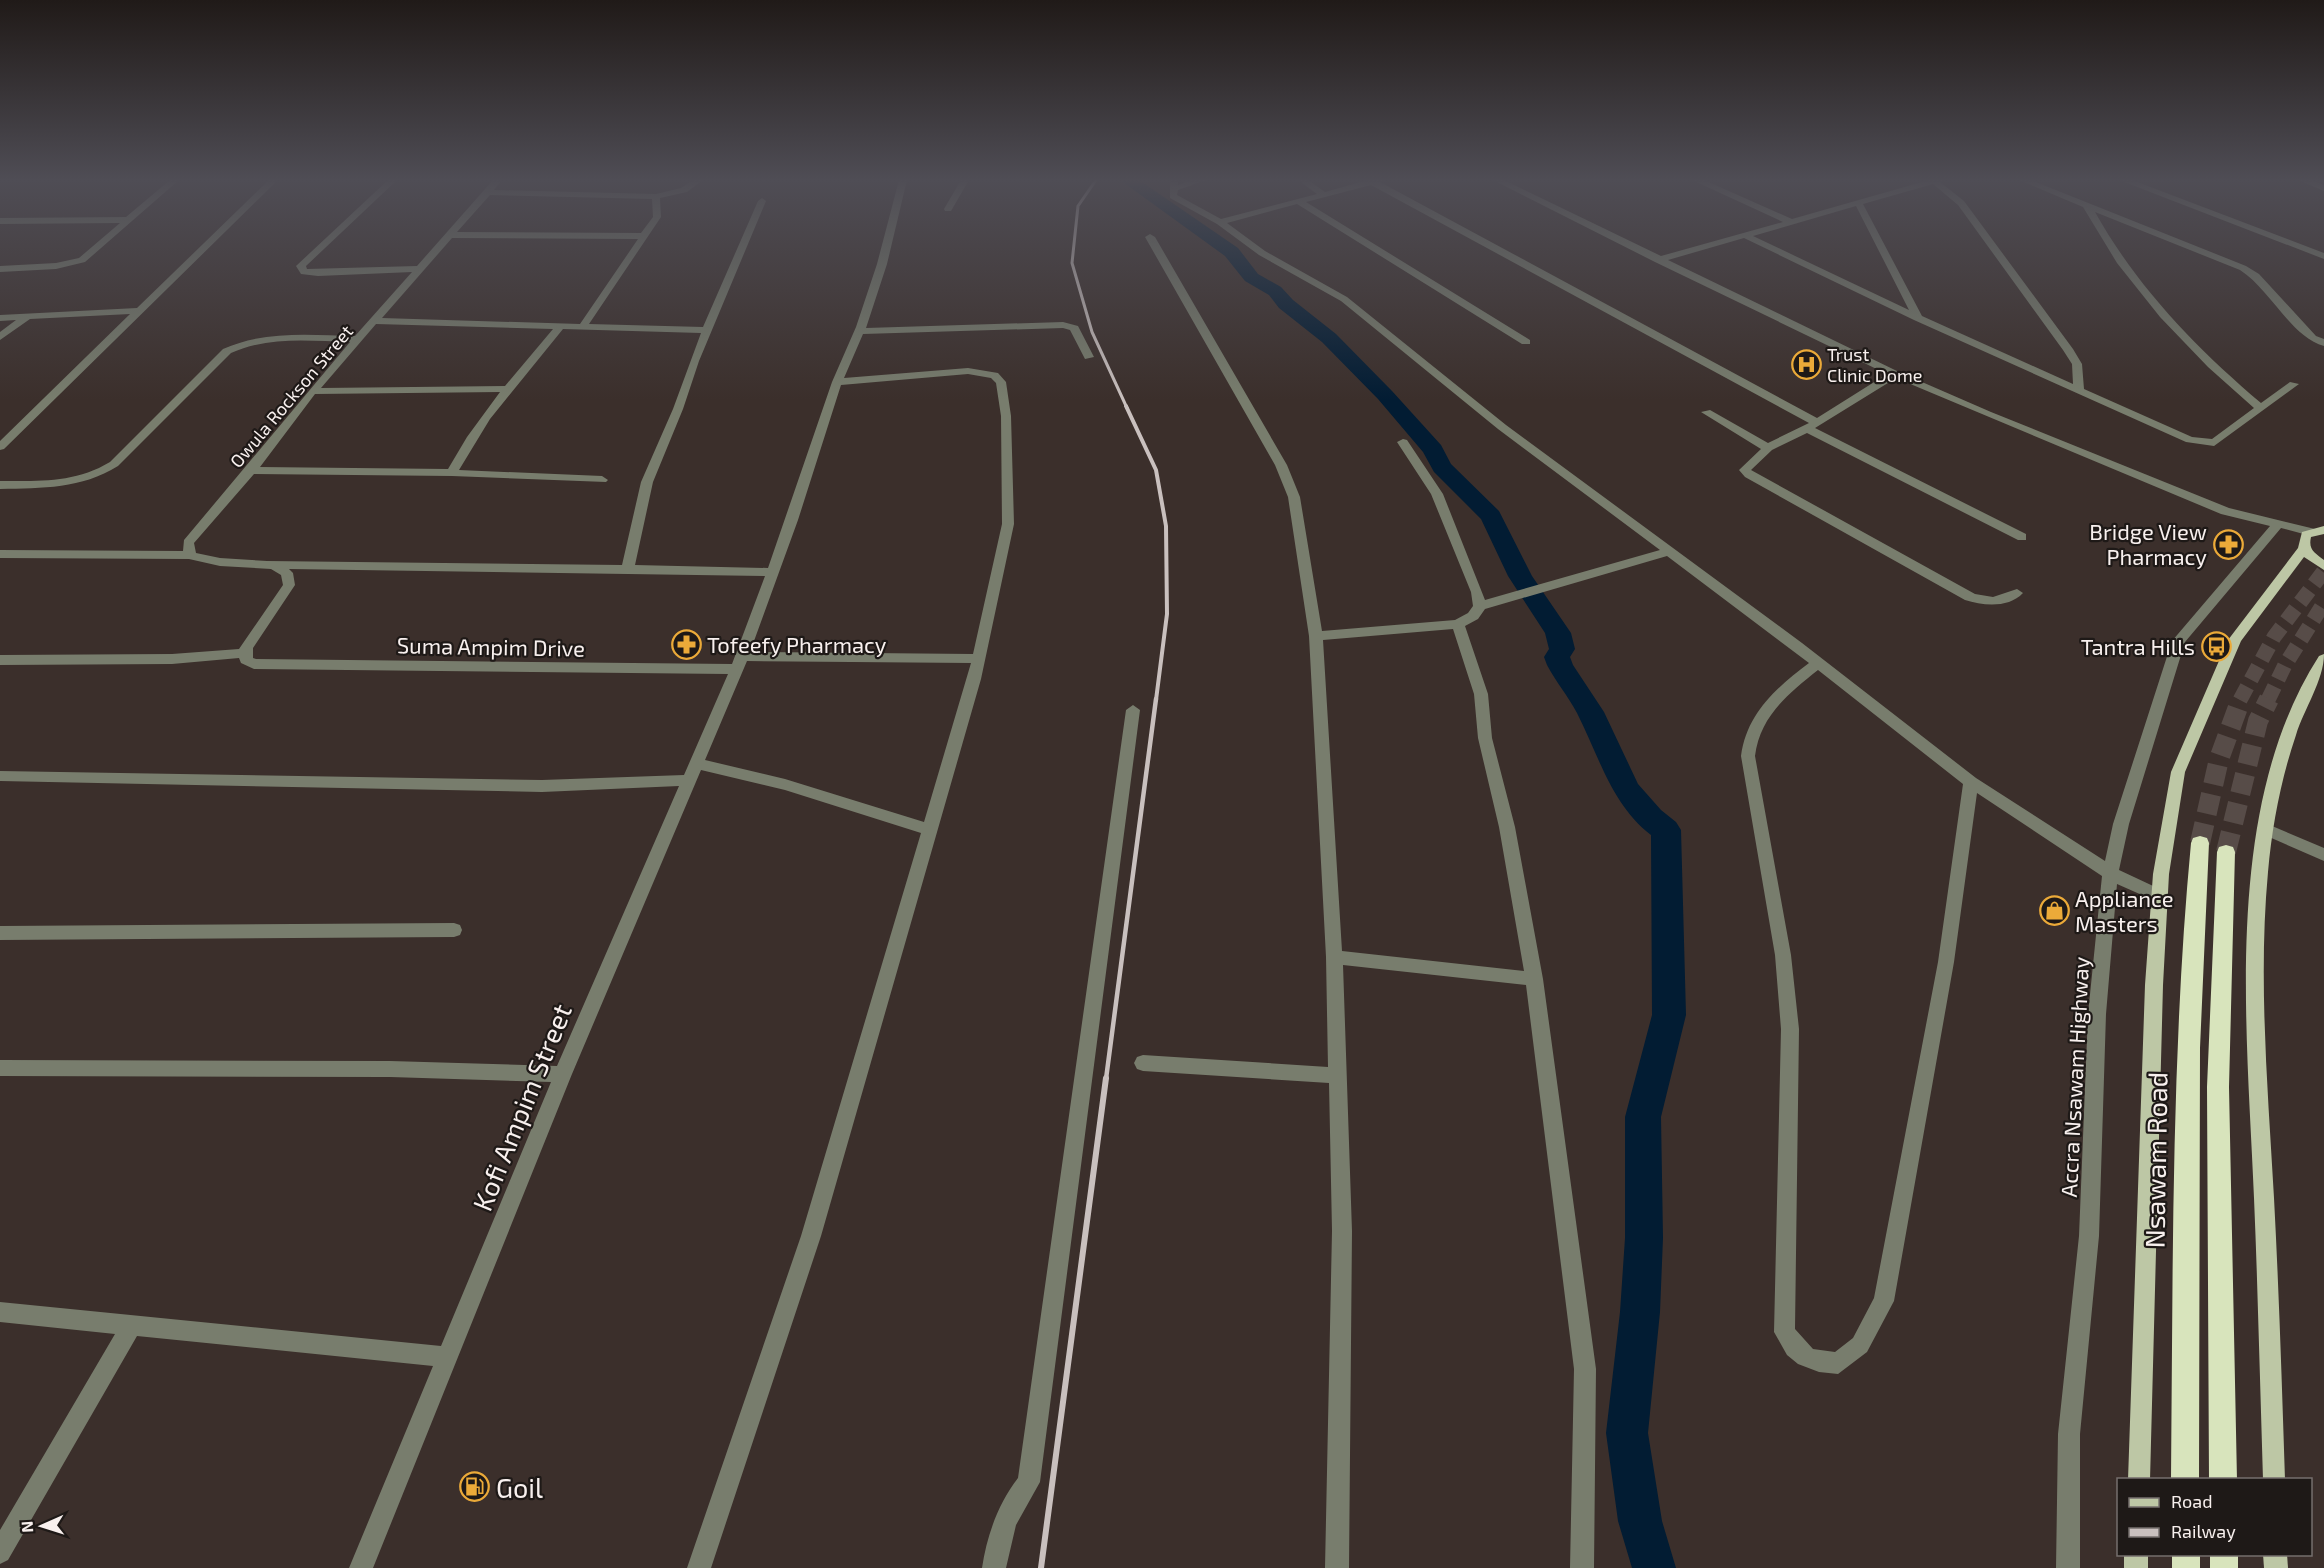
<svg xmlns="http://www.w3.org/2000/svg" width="2324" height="1568" font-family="'Exo 2',sans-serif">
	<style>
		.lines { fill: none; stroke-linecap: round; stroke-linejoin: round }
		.river { fill: #021c33; fill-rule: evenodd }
		.highway-tunnel-far1 { stroke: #574c48; stroke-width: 15; stroke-dasharray: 15 8; stroke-linecap: butt }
		.highway-tunnel { stroke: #574c48; stroke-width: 20; stroke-dasharray: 20 10; stroke-linecap: butt }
		.minor { fill: #787d6d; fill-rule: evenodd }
		.major { fill: #bdc7a5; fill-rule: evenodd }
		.highway { fill: #d8e4bc; fill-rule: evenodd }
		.rail-far3 { stroke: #c9c0be; stroke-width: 3 }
		.rail-far2 { stroke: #c9c0be; stroke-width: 4 }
		.rail-far1 { stroke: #c9c0be; stroke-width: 4.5 }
		.rail { stroke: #c9c0be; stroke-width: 6 }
		.labels { text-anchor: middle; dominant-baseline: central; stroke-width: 4.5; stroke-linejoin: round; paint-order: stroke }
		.far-poi-label { font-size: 18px; fill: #f8f0ee; stroke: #1e1917; text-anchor: start }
		.far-street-label { font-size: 18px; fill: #f8f0ee; stroke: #1e1917 }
		.poi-label { font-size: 22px; fill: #f8f0ee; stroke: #1e1917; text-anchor: end }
		.street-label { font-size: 22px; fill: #f8f0ee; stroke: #1e1917 }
		.near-street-label { font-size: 27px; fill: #f8f0ee; stroke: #1e1917 }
		.near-poi-label { font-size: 27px; fill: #f8f0ee; stroke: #1e1917; text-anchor: start }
	</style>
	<rect width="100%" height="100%" fill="#3b2f2b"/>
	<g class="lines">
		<path class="river" d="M1120 180H1139L1238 248 1258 274 1281 287 1293 300 1336 334 1392 391 1441 445 1451 464 1499 511 1532 576 1571 633 1575 649 1570 657 1573 665 1604 712 1638 784 1661 810 1676 822 1681 830 1686 1015 1661 1117 1663 1238 1660 1312 1648 1433 1662 1521 1676 1568H1632L1618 1521 1606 1433 1620 1312 1625 1238V1117L1652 1015 1651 835C1611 804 1599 756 1577 713 1568 696 1556 682 1547 665L1544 657 1549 649 1545 633 1508 576 1481 519 1434 472 1423 452 1378 399 1322 342 1279 308 1269 295 1245 281 1225 256Z"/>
		<g class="highway-tunnel-far1">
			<polyline points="2240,700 2274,637 2324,571"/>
			<polyline points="2268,700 2285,665 2324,603"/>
		</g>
		<g class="highway-tunnel">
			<polyline points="2200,843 2219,759 2241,699"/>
			<polyline points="2226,852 2258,721 2269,699"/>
		</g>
		<g class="minor">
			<polygon points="170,180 179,180 85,262 56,269 0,272 0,266 56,263 79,258 120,223 0,224 0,218 126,217"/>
			<polygon points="269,180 278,180 4,449 0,450 0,441 130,314 30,319 0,340 0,332 16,320 0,321 0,315 137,308"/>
			<path d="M388 180H397L306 266 307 269 417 266 493 180H502L494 190 656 194 681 188 693 180H703L687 192 660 198 661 217 589 324 703 327 758 201 762 198 766 201 699 361 683 409 653 482 635 565 768 568 832 382 856 327 877 264 899 180H907L887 264 866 328 1063 322 1078 326 1094 357 1085 359 1070 330 1063 328 863 334 844 378 968 368 998 373 1006 382 1011 416 1014 524 981 679 821 1236 711 1568H687L801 1236 921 833 785 790 701 770 572 1074 373 1568H349L433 1366 137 1336 8 1560 0 1564V1530L115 1334 0 1322V1302L441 1346 551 1082 390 1077 0 1076V1060L390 1061 557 1066 679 786 542 792 0 781V771L542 780 684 775 728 674 254 669 241 663 239 658 172 664 0 665V655L172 654 239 649 283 585 281 575 271 569 220 566 189 559 0 558V550L183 551 184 540 350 342C309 341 269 336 231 353L118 466C81 489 43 488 0 489V481C40 481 75 483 110 462L223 349C266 330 310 335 355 336L412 272 318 276 301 274 296 266ZM490 195 652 199 653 217 641 233 457 232ZM452 238 638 239 580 324 382 318ZM376 324 553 329 505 386 321 388ZM563 329 701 333 673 409 641 482 622 565 267 561 220 558 196 553 194 543 254 474 452 476 606 482 608 480 602 476 459 470 490 419ZM968 374 991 378 996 383 1001 416 1002 524 973 654 750 652 798 520 841 385ZM500 392 467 437 448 469 260 467 315 394ZM289 569 765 576 732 664 256 659 253 658V648L295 585 293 573ZM747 661 971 663 924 822 785 779 705 760Z"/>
			<polygon points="961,180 969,180 951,211 945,211 944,209"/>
			<path d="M1170 180H1178V185L1192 180H1206L1178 190 1177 195 1221 219 1317 194 1298 180H1308L1325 192 1368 180H1383L1380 182 1817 418 1887 374 1655 262 1493 180H1504L1661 256 1783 222 1692 180H1704L1792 219 1929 180H1943L1940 182 1964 201 2073 349 2082 364 2084 389 2192 437 2212 439 2254 408 2208 367 2160 317 2117 263 2083 207 2019 180H2031L2246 266 2259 274 2316 336 2324 339V346C2291 337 2270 289 2240 270L2095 212C2137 287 2196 348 2261 403L2290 382 2299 384 2214 446 2186 442 1914 320 1744 238 1668 260 1899 372 1991 412 2229 508 2315 529 2317 532 2311 536 2281 528 2185 642 2129 824 2119 870 2166 892 2168 897 2166 902 2160 903 2117 884 2106 1014 2099 1236 2080 1434V1568H2056L2058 1434 2079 1236 2088 1014 2102 876 1977 793 1954 962 1894 1301 1867 1352 1838 1374 1819 1372 1798 1364 1787 1355 1774 1332 1781 1029 1775 955 1741 756C1747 713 1776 688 1809 663L1667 556 1485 609 1478 619 1465 626 1488 694 1492 738 1515 827 1543 979 1596 1369 1594 1568H1570L1574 1369 1526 985 1343 965 1352 1231 1349 1568H1325L1332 1231 1329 1083 1143 1071 1137 1069 1134 1063 1137 1057 1143 1055 1328 1067 1326 957 1309 636 1288 497 1275 465 1145 237 1150 234 1155 237 1287 465 1300 497 1322 631 1455 620 1468 613 1473 606 1471 592 1431 494 1397 442 1403 439 1407 440 1443 494 1485 600 1660 550 1498 429 1341 301 1259 255 1217 224 1170 198ZM1933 184 1958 205 2063 350 2072 364 2073 384 1922 316 1863 204ZM1371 185 1809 423 1768 443 1710 410 1701 412 1761 449 1739 470 1745 477 1965 600C1984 606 2009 608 2023 593L2017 589 1993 597 1975 594 1751 470 1772 450 1807 433 2018 540H2026V534L1815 428 1896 378 2221 514 2270 526 2172 641 2113 824 2105 861 1976 778 1802 643 1506 425 1347 297 1265 251 1227 223 1297 204 1522 344H1530V340L1306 202ZM1856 206 1909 310 1753 236ZM1453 629 1474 694 1478 738 1499 827 1524 971 1342 951 1323 640ZM1818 670 1963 784 1938 962 1874 1298 1853 1338 1835 1352 1813 1349 1795 1329 1799 1029 1791 955 1755 756C1760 716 1788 694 1818 670Z"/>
			<polygon points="2119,180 2132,180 2324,253 2324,259"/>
			<polygon points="2298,180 2311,180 2324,185 2324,191"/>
			<path d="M1133 705 1140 710 1040 1482 1016 1525 1006 1568H982C987 1535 998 1504 1018 1478L1126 710Z"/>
			<polygon points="2265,823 2324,848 2324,861 2260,833 2257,829 2260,825"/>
			<polygon points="454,923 460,925 462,930 460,935 454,937 0,940 0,926"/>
		</g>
		<g class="major">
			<path d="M2324 526V534L2311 537C2308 550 2315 553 2324 560V570L2304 557 2241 641 2185 772 2169 874 2163 985 2150 1480H2128L2145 985 2153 874 2171 772 2228 640 2298 548 2302 532Z"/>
			<path d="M2324 654C2324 680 2304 709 2296 735 2281 779 2272 826 2268 872 2258 981 2268 1090 2274 1198 2279 1292 2282 1386 2285 1480H2263C2260 1386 2258 1292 2254 1198 2247 1026 2222 807 2319 656Z"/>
			<rect x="2124" y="1554" width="24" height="14"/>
			<polygon points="2263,1554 2287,1554 2288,1568 2264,1568"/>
		</g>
		<g class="highway">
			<path d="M2200 836 2207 838 2209 843 2200 1048 2199 1480H2171C2173 1268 2171 1054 2191 843L2193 838Z"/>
			<polygon points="2226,845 2233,847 2235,852 2229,1087 2237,1480 2209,1480 2207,1087 2217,852 2219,847"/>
			<rect x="2172" y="1554" width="28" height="14"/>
			<rect x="2210" y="1554" width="28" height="14"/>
		</g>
		<polyline class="rail-far3" points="1096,180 1078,206 1072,263 1092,332 1127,408"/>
		<polyline class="rail-far2" points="1126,406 1156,470 1166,526 1167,614 1156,700"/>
		<polyline class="rail-far1" points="1106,1079 1156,699"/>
		<polyline class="rail" points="1041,1568 1106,1078"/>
	</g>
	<linearGradient id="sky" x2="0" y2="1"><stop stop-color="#201a18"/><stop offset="0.45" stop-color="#4f4d55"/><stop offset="1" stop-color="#4f4d55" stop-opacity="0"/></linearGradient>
	<rect width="2324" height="400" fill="url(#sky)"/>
	<defs>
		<symbol id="hospital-ring" viewBox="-11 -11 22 22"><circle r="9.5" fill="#1e1917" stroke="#ebaa39" stroke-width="1.5"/><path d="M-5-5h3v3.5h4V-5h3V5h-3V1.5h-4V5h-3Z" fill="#ebaa39"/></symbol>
		<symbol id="pharmacy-ring" viewBox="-11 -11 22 22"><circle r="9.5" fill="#1e1917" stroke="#ebaa39" stroke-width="1.5"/><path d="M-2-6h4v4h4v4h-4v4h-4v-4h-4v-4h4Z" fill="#ebaa39"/></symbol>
		<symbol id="bus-ring" viewBox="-11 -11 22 22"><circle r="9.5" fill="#1e1917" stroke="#ebaa39" stroke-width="1.5"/><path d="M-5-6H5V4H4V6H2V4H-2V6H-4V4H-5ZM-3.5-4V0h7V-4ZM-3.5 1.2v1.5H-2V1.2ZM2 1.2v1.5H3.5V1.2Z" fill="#ebaa39"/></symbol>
		<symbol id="shop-ring" viewBox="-11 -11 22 22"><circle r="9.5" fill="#1e1917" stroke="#ebaa39" stroke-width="1.5"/><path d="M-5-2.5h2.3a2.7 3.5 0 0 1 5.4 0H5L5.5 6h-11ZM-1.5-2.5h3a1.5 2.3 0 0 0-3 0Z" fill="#ebaa39"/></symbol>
		<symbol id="fuel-ring" viewBox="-11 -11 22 22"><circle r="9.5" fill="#1e1917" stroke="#ebaa39" stroke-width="1.5"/><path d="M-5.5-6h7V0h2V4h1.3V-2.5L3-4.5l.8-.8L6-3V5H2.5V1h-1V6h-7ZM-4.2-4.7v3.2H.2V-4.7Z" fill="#ebaa39"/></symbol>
	</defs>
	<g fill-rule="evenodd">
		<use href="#hospital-ring" x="1790" y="348" width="33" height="33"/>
		<use href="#pharmacy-ring" x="2212" y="528" width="33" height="33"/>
		<use href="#pharmacy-ring" x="670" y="628" width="33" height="33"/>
		<use href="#bus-ring" x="2200" y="630" width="33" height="33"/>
		<use href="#shop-ring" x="2038" y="894" width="33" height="33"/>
		<use href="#fuel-ring" x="458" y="1470" width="33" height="33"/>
	</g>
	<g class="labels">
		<g class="far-poi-label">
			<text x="1827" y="354">Trust<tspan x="1827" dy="21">Clinic Dome</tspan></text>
		</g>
		<g class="far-street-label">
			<text transform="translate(291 396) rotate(-50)">Owula Rockson Street</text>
		</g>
		<g class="poi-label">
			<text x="2207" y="531">Bridge View<tspan x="2207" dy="25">Pharmacy</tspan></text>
			<text x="707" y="644" text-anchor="start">Tofeefy Pharmacy</text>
			<text x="2195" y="646">Tantra Hills</text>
			<text x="2075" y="898" text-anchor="start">Appliance<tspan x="2075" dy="25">Masters</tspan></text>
		</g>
		<g class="street-label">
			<text transform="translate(491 646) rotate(1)">Suma Ampim Drive</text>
			<text transform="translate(2074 1077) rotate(-87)">Accra Nsawam Highway</text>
		</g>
		<g class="near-street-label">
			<text transform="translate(521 1107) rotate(-68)">Kofi Ampim Street</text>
			<text transform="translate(2155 1160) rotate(-89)">Nsawam Road</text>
		</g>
		<g class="near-poi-label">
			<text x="496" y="1487">Goil</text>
		</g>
	</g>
	<rect x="2117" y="1478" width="195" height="78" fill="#1e1917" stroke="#756f6d" stroke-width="1.5"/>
	<rect x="2129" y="1498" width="30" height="9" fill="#bdc7a5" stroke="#756f6d" stroke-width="1.5"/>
	<text x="2171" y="1508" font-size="18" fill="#f8f0ee">Road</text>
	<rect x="2129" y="1528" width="30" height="9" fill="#c9c0be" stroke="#756f6d" stroke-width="1.5"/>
	<text x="2171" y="1538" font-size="18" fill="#f8f0ee">Railway</text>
	<g transform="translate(42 1526) rotate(267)" stroke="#1e1917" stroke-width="4.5" paint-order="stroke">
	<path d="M0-4.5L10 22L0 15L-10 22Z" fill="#f8f0ee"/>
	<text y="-9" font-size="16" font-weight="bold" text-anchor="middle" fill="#f8f0ee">N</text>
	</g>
</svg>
